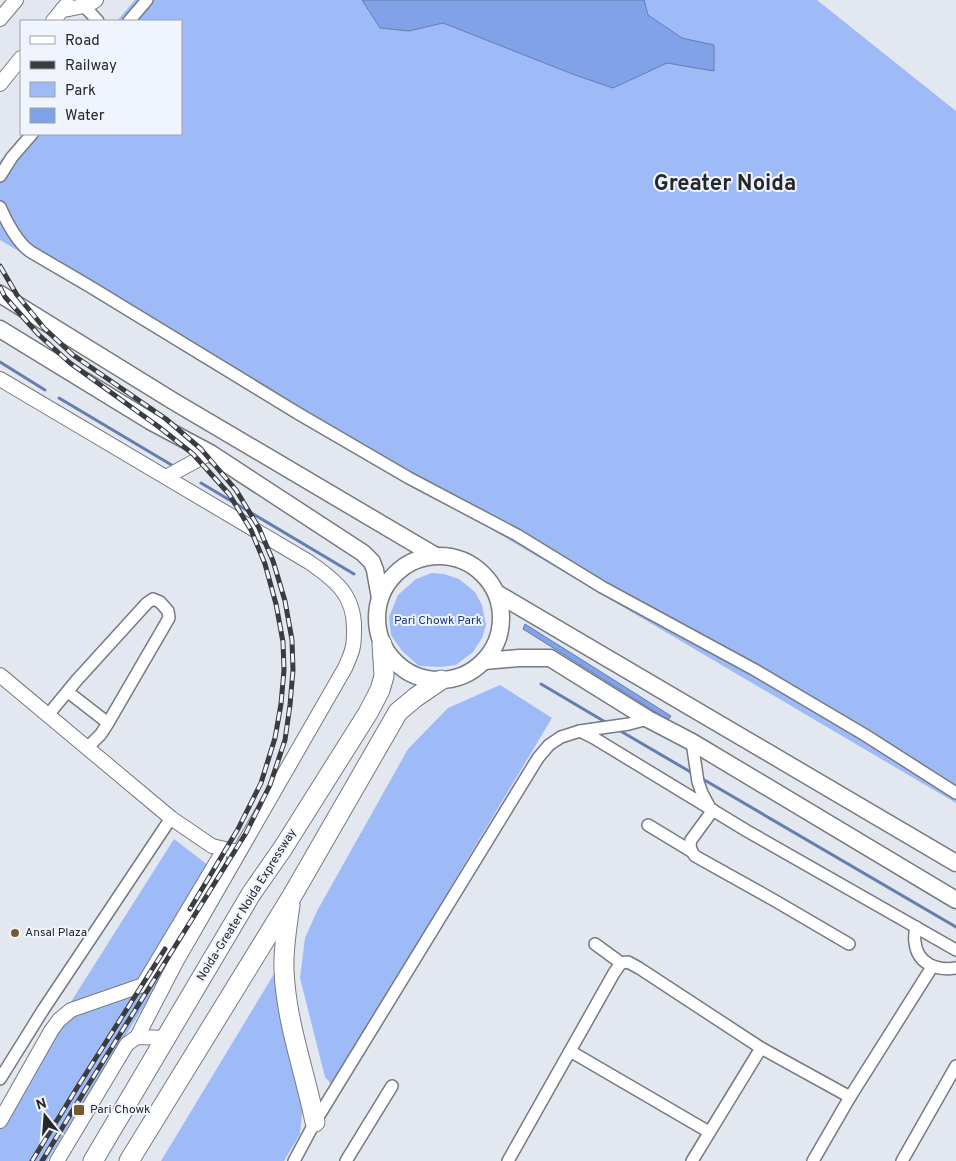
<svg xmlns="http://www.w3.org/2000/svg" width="956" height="1161" font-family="Overpass,sans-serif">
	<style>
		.green { fill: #9fbbf7 }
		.water { fill: #81a2e8; stroke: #657daf }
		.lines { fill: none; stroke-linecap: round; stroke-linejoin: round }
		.stream { stroke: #657daf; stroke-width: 3 }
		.minor-casing { stroke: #767a81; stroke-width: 14 }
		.tertiary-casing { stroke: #767a81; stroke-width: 16 }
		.secondary-casing { stroke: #767a81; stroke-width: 19 }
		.trunk-casing { stroke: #767a81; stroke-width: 21 }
		.minor { stroke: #fff; stroke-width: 11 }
		.tertiary { stroke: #fff; stroke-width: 14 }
		.secondary { stroke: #fff; stroke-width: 16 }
		.trunk { stroke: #fff; stroke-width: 19 }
		.rail-casing { stroke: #3a3c3f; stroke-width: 5 }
		.rail { stroke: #f0f4fc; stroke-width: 3; stroke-dasharray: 9; stroke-linecap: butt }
		.poi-dot { fill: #735b2c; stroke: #f0f4fc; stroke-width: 2 }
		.labels { text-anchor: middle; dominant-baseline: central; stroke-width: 4; stroke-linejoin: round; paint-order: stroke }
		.park-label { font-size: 12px; fill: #173686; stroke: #f0f4fc }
		.street-label { font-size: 12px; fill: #25272a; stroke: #f0f4fc }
		.poi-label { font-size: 12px; fill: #25272a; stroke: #f0f4fc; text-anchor: start }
		.town-label { font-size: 22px; font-weight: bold; fill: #25272a; stroke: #f0f4fc }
	</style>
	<rect width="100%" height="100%" fill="#e3e7ef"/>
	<g class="green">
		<polygon points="135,0 817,0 956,111 956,803 0,240 0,161 23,134 181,134 181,21 117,21"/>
		<polygon points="432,573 444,574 459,579 475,592 482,605 486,625 482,638 473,652 456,665 441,667 419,666 402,651 391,635 389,617 398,595 416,579"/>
		<polygon points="500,685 552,718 332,1085 325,1077 300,978 305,938 317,911 408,749 448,708"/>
		<polygon points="174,839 217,872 216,891 47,1161 0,1161 0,1114"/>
		<polygon points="274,974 304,1094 300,1134 284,1161 161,1161"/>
	</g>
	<g class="water">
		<polygon points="362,0 644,0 648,15 682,38 714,45 714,71 667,63 613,88 575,75 443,23 409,31 380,28"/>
		<polygon points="525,624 671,716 668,720 523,629"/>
	</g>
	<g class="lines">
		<g class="stream">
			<polyline points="0,362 45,390"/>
			<polyline points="59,398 175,467"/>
			<polyline points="201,483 354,574"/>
			<polyline points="541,684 607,723"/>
			<polyline points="617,729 694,774"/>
			<polyline points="701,778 956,927"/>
		</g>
		<defs>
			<g id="minor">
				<polyline points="83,5 98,21"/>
				<polyline points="129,21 147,0"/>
				<polyline points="0,176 12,157 32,134"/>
				<path d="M0 207C6 221 18 244 31 252L89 286 299 414 409 478 517 535 602 587 755 670 865 735 956 793"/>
				<polyline points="68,692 108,723"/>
				<polyline points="48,715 76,681 147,603 153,599 160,602 168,611 169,618 108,723 101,734 87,748"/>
				<polyline points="580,731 594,738 747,831 956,950"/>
				<polyline points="692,742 698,782 702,793 709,806"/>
				<path d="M713 810 691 840C689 847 691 851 695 856L772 899 849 944"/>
				<polyline points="648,825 691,851"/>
				<path d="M916 927C915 932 914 937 915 942 917 964 937 971 956 968"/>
				<polyline points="595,944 621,963"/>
				<polyline points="570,1051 709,1132"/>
				<polyline points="0,1079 43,1010 171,818"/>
				<polyline points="294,1161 315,1122 538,758 549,745 561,737 580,731 629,724 648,719"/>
				<polyline points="346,1161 392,1086"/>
				<polyline points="508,1161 614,973 621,963 628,962 639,968 761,1048 850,1097"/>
				<polyline points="692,1161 761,1048"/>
				<polyline points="813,1161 850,1097 932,967"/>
				<polyline points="902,1161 956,1066"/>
			</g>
			<g id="tertiary">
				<path d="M62 10C73 8 87 7 96 0"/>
				<polyline points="0,19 16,0"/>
				<polyline points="53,21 67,4"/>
				<polyline points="0,84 21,58"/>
				<path d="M0 379 309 562C335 580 355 595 354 630 354 635 354 641 353 646 352 653 348 661 345 668L176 962 137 1037 127 1044 57 1161"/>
				<polyline points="166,477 210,453"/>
				<polyline points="0,675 171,818 212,846 238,852"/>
				<polyline points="137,1037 166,1038"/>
				<polyline points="0,1121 51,1031 59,1020 71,1010 143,985 219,858"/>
			</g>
			<g id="secondary">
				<polyline points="0,294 173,401 434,555"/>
				<polyline points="0,329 150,421 210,453 363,553 372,562 375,570 380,598"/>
				<circle cx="439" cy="618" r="62"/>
				<polyline points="498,594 956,863"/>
				<polyline points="484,661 519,658 550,658 648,719 692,742 956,900"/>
			</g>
			<g id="trunk">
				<path d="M290 905C287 927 283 948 284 970 286 1022 305 1072 315 1122"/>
				<polyline points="93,1161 251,894 283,848 368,713 380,690 384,676 382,644"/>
				<polyline points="129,1161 292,896 398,712 416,697 441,680"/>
			</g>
		</defs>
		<use href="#minor" class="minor-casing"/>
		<use href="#tertiary" class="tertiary-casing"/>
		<use href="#secondary" class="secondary-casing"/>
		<use href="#trunk" class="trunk-casing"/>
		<use href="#minor" class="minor"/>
		<use href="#tertiary" class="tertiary"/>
		<use href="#secondary" class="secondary"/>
		<use href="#trunk" class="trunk"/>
		<defs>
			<g id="rail">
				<polyline points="0,266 17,295 44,328 73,355 166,419 201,449 236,490 259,528 273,561 285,601 292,640 293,670 290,705 285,740 270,785 246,833 87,1087 42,1161"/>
				<polyline points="0,287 5,297 39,335 70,363 159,427 193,454 229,494 251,530 265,564 276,604 283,642 284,670 281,704 275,738 261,783 238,829 190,909"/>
				<polyline points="32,1161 80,1083 165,949"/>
			</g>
		</defs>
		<use href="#rail" class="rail-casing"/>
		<use href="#rail" class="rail"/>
	</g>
	<g class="poi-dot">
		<circle cx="15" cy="933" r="5"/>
		<rect x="73" y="1104" width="12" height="12" rx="2.5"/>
	</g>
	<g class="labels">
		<g class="park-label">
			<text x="438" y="621">Pari Chowk Park</text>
		</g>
		<g class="street-label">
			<text transform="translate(247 905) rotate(-58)">Noida-Greater Noida Expressway</text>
		</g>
		<g class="poi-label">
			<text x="25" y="933">Ansal Plaza</text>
			<text x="90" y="1110">Pari Chowk</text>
		</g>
		<g class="town-label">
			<text x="725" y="184">Greater Noida</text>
		</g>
	</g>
	<rect x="20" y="20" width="162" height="115" fill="#f0f4fc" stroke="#9fa2a8"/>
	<rect x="30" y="36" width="25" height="8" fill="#ffffff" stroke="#9fa2a8"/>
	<text x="65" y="45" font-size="15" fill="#25272a">Road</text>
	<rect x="30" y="61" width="25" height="8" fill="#3a3c3f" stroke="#9fa2a8"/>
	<text x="65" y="70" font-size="15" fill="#25272a">Railway</text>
	<rect x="30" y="82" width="25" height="15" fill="#9fbbf7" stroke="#9fa2a8"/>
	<text x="65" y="95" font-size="15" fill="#25272a">Park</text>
	<rect x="30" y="108" width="25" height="15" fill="#81a2e8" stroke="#9fa2a8"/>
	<text x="65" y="120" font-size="15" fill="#25272a">Water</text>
	<g transform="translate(45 1116) rotate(343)" stroke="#f0f4fc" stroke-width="4" paint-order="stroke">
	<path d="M0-4L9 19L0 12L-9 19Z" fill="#25272a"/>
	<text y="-8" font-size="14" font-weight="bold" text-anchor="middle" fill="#25272a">N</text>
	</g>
</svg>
